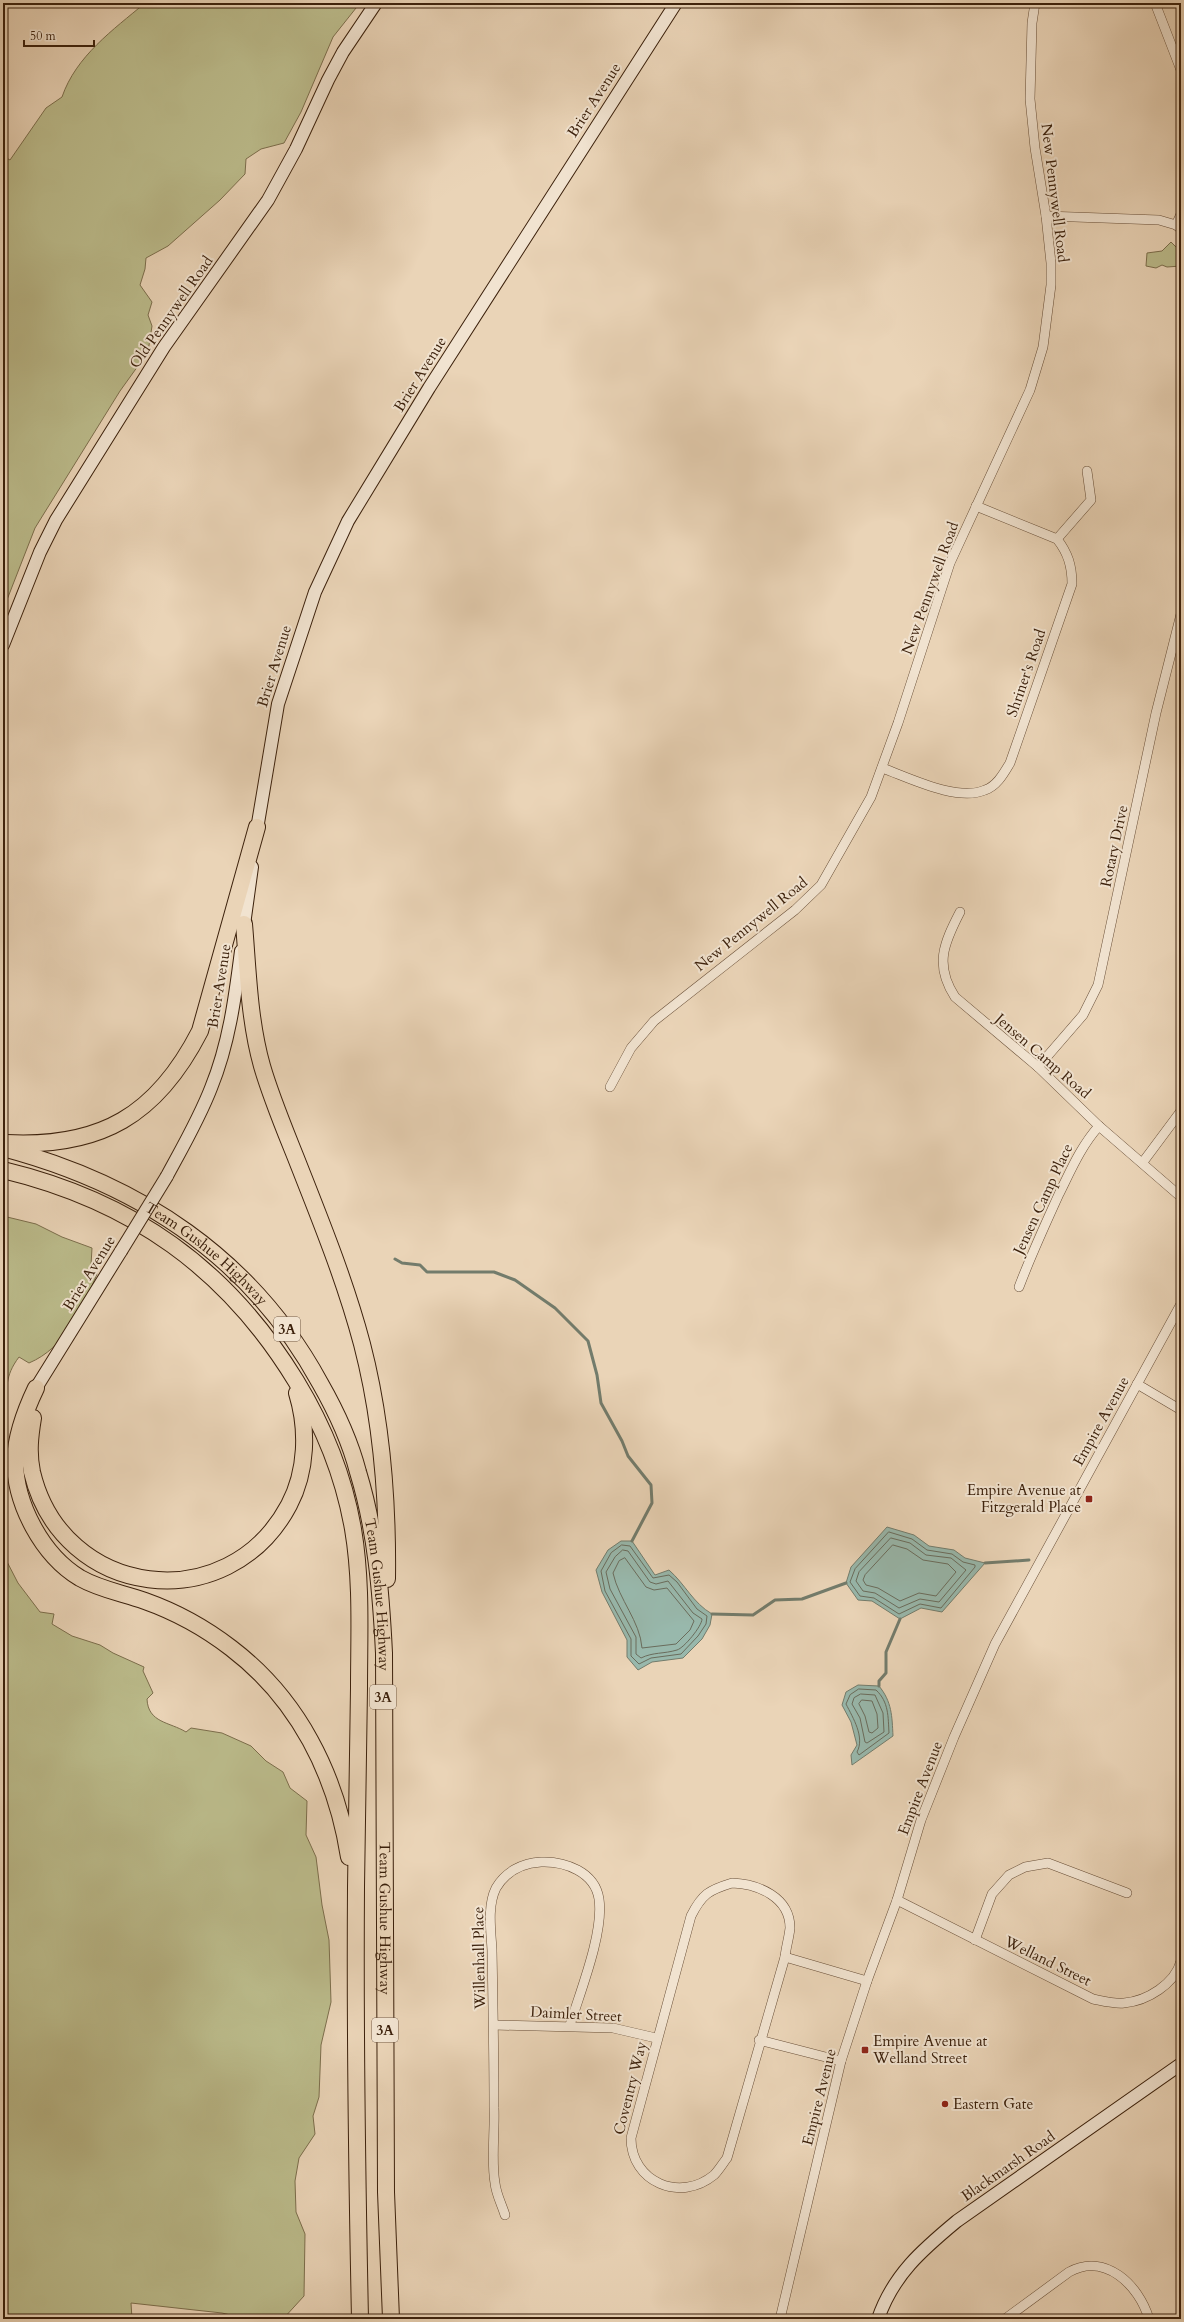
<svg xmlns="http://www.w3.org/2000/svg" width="1184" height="2322" font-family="Cardo,serif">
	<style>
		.green { fill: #bbbb8b; stroke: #7c6e4c }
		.water { fill: #98b8ac; stroke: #737c6c }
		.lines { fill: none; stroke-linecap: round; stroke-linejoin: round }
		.shore { stroke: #6a6c5c; stroke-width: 1 }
		.stream { stroke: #737c6c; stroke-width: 3 }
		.street-casing { stroke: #684e37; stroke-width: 10 }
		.secondary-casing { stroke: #3c210c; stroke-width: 14 }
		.highway-casing { stroke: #3c210c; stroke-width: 18 }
		.street { stroke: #f1e3d0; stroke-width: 9 }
		.secondary { stroke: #f1e3d0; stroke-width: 12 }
		.highway { stroke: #ead4b7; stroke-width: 16 }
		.secondary-bridge-casing { stroke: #3c210c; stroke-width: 14; stroke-linecap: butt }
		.secondary-bridge { stroke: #f1e3d0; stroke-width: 12 }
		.poi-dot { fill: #8f2418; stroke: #f1e3d0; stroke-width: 1.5 }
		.labels { text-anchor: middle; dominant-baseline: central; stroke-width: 4; stroke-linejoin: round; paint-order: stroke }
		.shield { fill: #f1e3d0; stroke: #725b47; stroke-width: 1 }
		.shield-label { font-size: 14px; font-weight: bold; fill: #3c210c }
		.street-label { font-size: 15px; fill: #3c210c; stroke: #f1e3d0 }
		.poi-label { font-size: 15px; fill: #3c210c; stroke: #f1e3d0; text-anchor: start }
	</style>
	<rect width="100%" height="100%" fill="#ead4b7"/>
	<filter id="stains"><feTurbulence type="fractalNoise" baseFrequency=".005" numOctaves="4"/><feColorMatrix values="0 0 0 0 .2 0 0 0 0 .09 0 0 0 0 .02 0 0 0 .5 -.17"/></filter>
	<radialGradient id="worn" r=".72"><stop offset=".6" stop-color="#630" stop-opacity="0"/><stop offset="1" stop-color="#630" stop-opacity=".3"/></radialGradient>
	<g class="green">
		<path d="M145 3H360L333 37 301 112 284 143 261 149 246 159 245 174 220 200 168 246 146 258 145 269 140 285 152 302 148 315 152 326 148 352 120 391 35 528 3 610V156L10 160 46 108 62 97C76 56 113 30 145 3Z"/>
		<polygon points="1171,242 1181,252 1181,266 1167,267 1162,265 1156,268 1146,266 1147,253 1162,251"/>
		<path d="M3 1216 36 1224 62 1237 92 1248 91 1265 97 1274C83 1308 65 1348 29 1363L19 1357C4 1377 9 1386 3 1408Z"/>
		<path d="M3 1554 18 1583 40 1612 54 1614 52 1624 72 1636 100 1645 113 1653 144 1667 143 1671 153 1693 147 1699C148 1723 170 1722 186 1732L191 1728 222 1733 251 1746 266 1761 283 1772 290 1788 307 1801 306 1835 316 1857 322 1905 329 1940 331 2002 321 2045 319 2097 313 2116 315 2134 299 2158 295 2181 296 2212 305 2234 304 2296 283 2319H247L222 2313 131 2303 132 2319H3Z"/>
	</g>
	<g class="water">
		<polygon points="887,1527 914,1535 929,1546 954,1550 965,1558 985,1563 942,1612 921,1608 900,1619 872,1601 858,1600 846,1583 851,1567"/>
		<path d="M621 1541H632L655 1575 669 1570C685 1584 693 1603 712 1614L710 1625 702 1639 683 1658 652 1662 638 1670 627 1657V1640L602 1592 596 1570 608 1550Z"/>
		<path d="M858 1685 879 1686C892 1702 892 1716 893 1736L852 1765 851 1755 857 1745 851 1722 842 1705 846 1692Z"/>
	</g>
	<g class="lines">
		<g class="shore">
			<polygon points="889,1532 912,1539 927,1550 952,1554 963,1562 975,1565 975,1567 941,1608 920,1604 899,1614 874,1598 860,1596 850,1582 855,1569"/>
			<polygon points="891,1538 910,1543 926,1555 951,1558 966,1570 939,1602 920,1599 899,1608 875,1593 863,1591 856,1581 859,1572"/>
			<polygon points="622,1545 630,1546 653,1578 669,1575 677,1582 697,1609 707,1616 706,1624 698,1636 681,1654 651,1658 639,1664 631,1656 631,1639 605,1591 601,1571 611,1553"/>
			<polygon points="893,1545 907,1549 923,1560 948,1564 956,1572 936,1596 919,1593 900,1601 878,1588 866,1585 863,1580 865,1575"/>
			<path d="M623 1550 628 1551 650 1582 656 1584 668 1581 693 1613 702 1619C702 1626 684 1648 677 1650 664 1654 653 1652 641 1658L636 1654V1637L610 1589 606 1572 615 1557Z"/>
			<path d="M625 1558 646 1587 654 1590 667 1588 694 1621 690 1630 676 1644 642 1648C640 1621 619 1600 613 1573L619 1561Z"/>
			<path d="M859 1689 876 1690C889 1702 888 1717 889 1733L859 1755 857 1752C865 1737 853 1718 846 1704L850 1695Z"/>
			<polygon points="861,1694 875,1695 883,1713 884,1732 867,1743 865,1742 860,1718 852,1704 854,1698"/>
			<polygon points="862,1700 872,1701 877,1714 878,1728 872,1733 869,1732 865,1716 859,1704"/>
		</g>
		<g class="stream">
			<polyline points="395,1259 402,1263 420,1265 427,1272 494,1272 515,1280 555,1308 588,1341 597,1375 601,1403 622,1441 628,1456 651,1485 652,1503 632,1541"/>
			<polyline points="985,1563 1029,1560"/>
			<polyline points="712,1614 753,1615 775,1600 802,1599 846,1583"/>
			<polyline points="879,1686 879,1681 886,1673 886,1652 900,1619"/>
		</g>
		<defs>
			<g id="street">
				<polyline points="1155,3 1181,70"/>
				<polyline points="1046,216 1159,220 1176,225 1181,229"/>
				<polyline points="1176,225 1181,214"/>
				<polyline points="1057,539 1091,500 1087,471"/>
				<path d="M882 768C910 778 957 802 985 790 997 786 1004 773 1010 763L1072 584C1072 566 1068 553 1057 539L976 506"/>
				<path d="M960 912C944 943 934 965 955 997L1038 1067 1099 1126 1181 1197"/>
				<polyline points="1038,1067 1083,1015 1098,985 1156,713 1181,614"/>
				<polyline points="610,1087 631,1048 654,1021 795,910 821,885 871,797 898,723 950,563 1030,390 1043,347 1051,285 1051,263 1046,216 1035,148 1030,99 1032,23 1035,3"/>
				<polyline points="1143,1162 1181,1111"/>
				<path d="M1019 1287C1031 1255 1045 1225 1059 1194 1071 1170 1081 1146 1099 1126"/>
				<polyline points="1137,1384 1181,1410"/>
				<path d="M732 1883C758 1884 790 1897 790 1928 789 1938 786 1947 785 1957L727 2158C723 2163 719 2170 714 2175 680 2203 631 2182 631 2138L691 1916C702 1894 709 1890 732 1883Z"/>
				<path d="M897 1900 1093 1999C1103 2001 1114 2004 1124 2003 1147 2001 1175 1984 1181 1961"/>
				<polyline points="975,1940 992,1894 1009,1875 1025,1867 1048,1863 1127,1893"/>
				<polyline points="785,1957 867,1981"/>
				<polyline points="494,2025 613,2028 656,2038"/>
				<polyline points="759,2040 841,2061"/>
				<path d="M505 2215C502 2205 496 2194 495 2183 491 2162 495 2130 494 2108 494 2055 493 2003 492 1950 491 1931 487 1906 496 1888 506 1871 523 1863 541 1862 565 1861 595 1872 599 1899 604 1933 580 1992 570 2025"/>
				<polyline points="780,2319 841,2061 867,1981 897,1900 921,1820 954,1737 995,1644 1181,1304"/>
				<path d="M1005 2319 1069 2272C1105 2252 1139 2285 1149 2319"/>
			</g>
			<g id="secondary">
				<polyline points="3,645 40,552 56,520 164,347 268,200 296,149 328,80 343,52 376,3"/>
				<polyline points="256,835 278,704 315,592 348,521 429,388 676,3"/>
				<polyline points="243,932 252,867"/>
				<path d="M167 1176C182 1148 199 1119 211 1088 229 1044 235 998 241 951"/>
				<polyline points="36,1388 121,1251"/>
				<path d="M878 2319C893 2275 922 2250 957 2221L1181 2064"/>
			</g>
			<g id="highway">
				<path d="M244 924C248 971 249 1020 262 1066 271 1097 284 1128 296 1158 320 1219 345 1280 362 1344 382 1421 388 1500 387 1579"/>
				<path d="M6 1143C101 1148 157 1115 200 1031L257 827"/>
				<path id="s1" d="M3 1148C139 1184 252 1258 320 1383 336 1411 350 1441 358 1472 376 1531 381 1592 384 1653L386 2192 391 2319"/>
				<path d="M3 1170C132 1201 227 1268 296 1381 324 1427 344 1477 353 1529 362 1582 359 1635 359 1688 358 1755 357 1821 356 1887 355 2031 357 2175 360 2319"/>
				<path d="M36 1388C25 1411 16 1435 15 1460 15 1504 42 1555 80 1578 101 1590 123 1593 145 1601 176 1612 205 1628 231 1648 298 1699 336 1774 349 1857"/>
				<path d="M33 1418C30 1436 28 1453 32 1472 62 1599 228 1620 289 1505 307 1471 308 1429 297 1393"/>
			</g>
		</defs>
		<use href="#street" class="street-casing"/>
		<use href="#secondary" class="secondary-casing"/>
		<use href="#highway" class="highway-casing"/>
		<use href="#street" class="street"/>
		<use href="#secondary" class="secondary"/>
		<use href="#highway" class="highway"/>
		<defs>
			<polyline id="secondary-bridge" points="121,1251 167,1176"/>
		</defs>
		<use href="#secondary-bridge" class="secondary-bridge-casing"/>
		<use href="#secondary-bridge" class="secondary-bridge"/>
	</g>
	<g class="poi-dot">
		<rect x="1085" y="1495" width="8" height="8" rx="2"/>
		<rect x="861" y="2046" width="8" height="8" rx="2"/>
		<circle cx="945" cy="2104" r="4"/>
	</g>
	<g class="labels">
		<g class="shield">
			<rect x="274" y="1317" width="26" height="24" rx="3"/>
			<rect x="370" y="1685" width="26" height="24" rx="3"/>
			<rect x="372" y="2018" width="26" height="24" rx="3"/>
		</g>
		<g class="shield-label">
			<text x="287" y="1329">3A</text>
			<text x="383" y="1697">3A</text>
			<text x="385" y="2030">3A</text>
		</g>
		<g class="street-label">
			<text transform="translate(594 100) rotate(-57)">Brier Avenue</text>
			<text transform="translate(1055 193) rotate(83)">New Pennywell Road</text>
			<text transform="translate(171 312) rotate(-55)">Old Pennywell Road</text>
			<text transform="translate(420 374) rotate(-58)">Brier Avenue</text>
			<text transform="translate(930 588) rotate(-70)">New Pennywell Road</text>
			<text transform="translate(274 666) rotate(-73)">Brier Avenue</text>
			<text transform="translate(1026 673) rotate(-71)">Shriner's Road</text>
			<text transform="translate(1114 846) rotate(-78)">Rotary Drive</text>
			<text transform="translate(751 924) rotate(-39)">New Pennywell Road</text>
			<text transform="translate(219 986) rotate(-81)">Brier Avenue</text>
			<text transform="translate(1043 1056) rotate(41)">Jensen Camp Road</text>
			<text transform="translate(1043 1199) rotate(-65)">Jensen Camp Place</text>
			<text stroke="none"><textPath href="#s1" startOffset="232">Team Gushue Highway</textPath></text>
			<text transform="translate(89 1273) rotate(-58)">Brier Avenue</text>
			<text transform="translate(1101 1421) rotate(-61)">Empire Avenue</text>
			<text stroke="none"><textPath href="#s1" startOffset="628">Team Gushue Highway</textPath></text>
			<text transform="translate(920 1788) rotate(-69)">Empire Avenue</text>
			<text stroke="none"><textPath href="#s1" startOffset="952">Team Gushue Highway</textPath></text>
			<text transform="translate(479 1958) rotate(-91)">Willenhall Place</text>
			<text transform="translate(1048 1961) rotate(26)">Welland Street</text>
			<text transform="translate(576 2014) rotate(3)">Daimler Street</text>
			<text transform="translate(630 2088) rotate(-76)">Coventry Way</text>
			<text transform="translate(819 2097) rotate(-76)">Empire Avenue</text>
			<text transform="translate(1008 2166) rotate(-35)">Blackmarsh Road</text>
		</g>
		<g class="poi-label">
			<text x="1081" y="1490" text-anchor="end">Empire Avenue at<tspan x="1081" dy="17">Fitzgerald Place</tspan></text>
			<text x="873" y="2041">Empire Avenue at<tspan x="873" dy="17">Welland Street</tspan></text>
			<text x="953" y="2104">Eastern Gate</text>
		</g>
	</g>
	<rect width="1184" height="2322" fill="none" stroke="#ead4b7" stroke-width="16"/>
	<rect x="4" y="4" width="1176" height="2314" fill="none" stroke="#3c210c" stroke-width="2"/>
	<rect x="8" y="8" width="1168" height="2306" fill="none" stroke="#3c210c"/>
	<path d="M24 40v6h70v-6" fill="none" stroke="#3c210c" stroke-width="2"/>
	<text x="30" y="40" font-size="12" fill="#3c210c" stroke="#f1e3d0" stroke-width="3" paint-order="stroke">50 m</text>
	<rect width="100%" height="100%" filter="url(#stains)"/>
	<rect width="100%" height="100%" fill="url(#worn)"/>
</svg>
